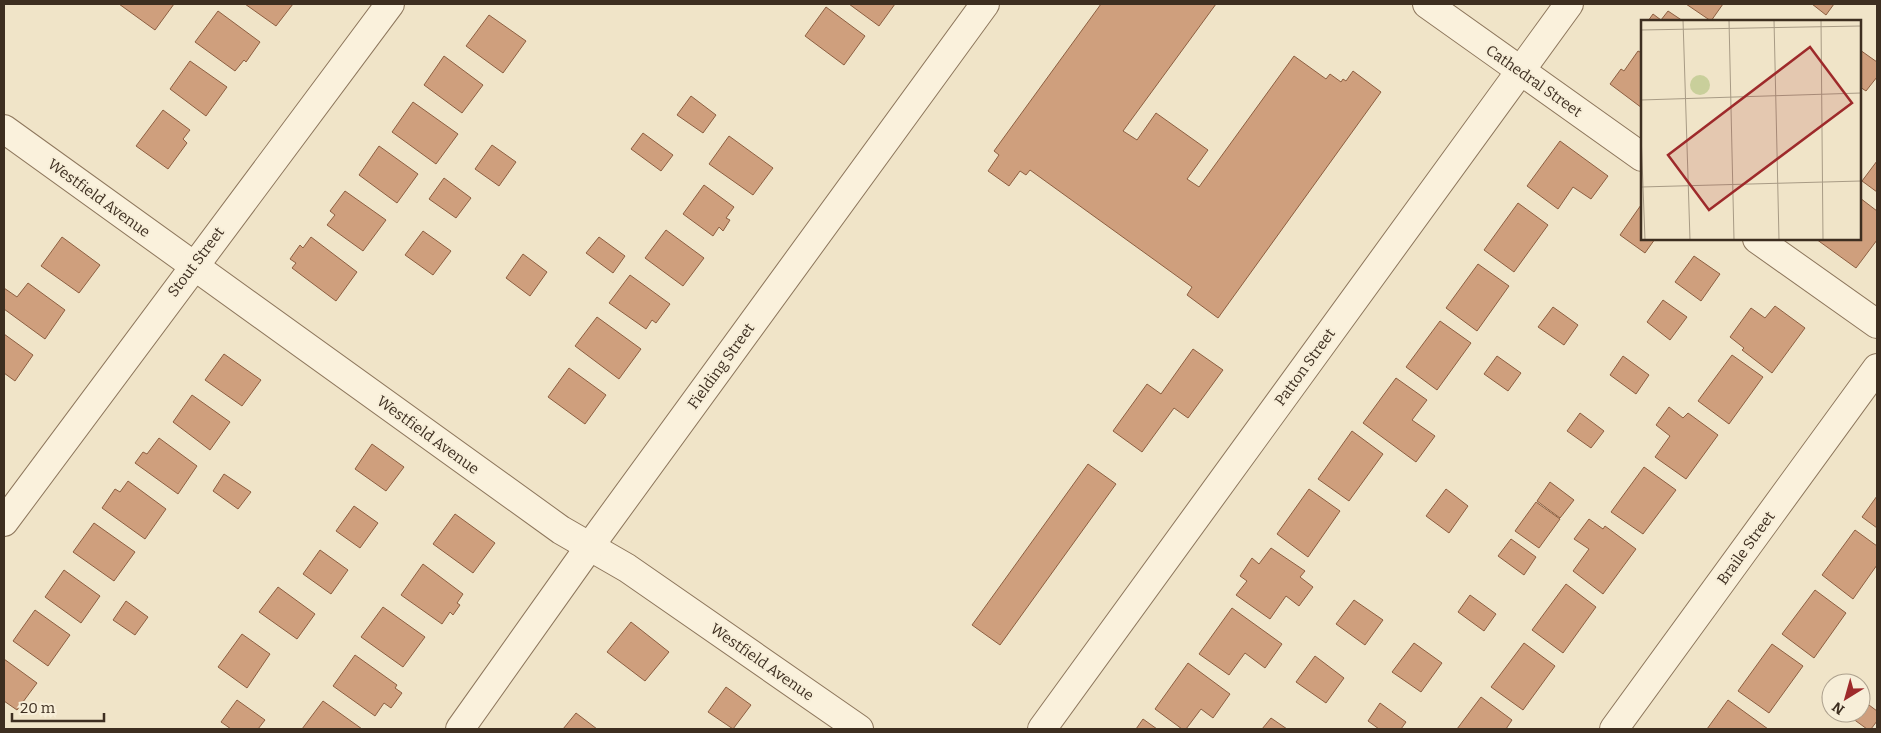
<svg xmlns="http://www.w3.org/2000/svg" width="1881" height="733" font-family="Bitter,serif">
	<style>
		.building { fill: #cf9f7d; stroke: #8d5f41 }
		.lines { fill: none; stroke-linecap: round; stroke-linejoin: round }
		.minor-casing { stroke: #8d765c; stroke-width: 30 }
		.minor { stroke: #faf1dc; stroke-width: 28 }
		.labels { text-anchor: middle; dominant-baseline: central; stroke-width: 4; stroke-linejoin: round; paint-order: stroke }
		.street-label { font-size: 15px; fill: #3d2e20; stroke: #f7eed8 }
		.inset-road { fill: none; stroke: #a89b85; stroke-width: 1 }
		.view { fill: #9e2a2b; fill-opacity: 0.15; stroke: #9e2a2b; stroke-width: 2.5 }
		.inset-edge { fill: none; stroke: #3d2e20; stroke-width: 2.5 }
	</style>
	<rect width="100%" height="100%" fill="#f0e4c8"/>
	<g class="building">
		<polygon points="119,4 174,4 155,30"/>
		<polygon points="245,4 293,4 276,26"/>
		<polygon points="849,4 895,4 879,26"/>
		<polygon points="1101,4 1216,4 1123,131 1137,140 1156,113 1208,150 1187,179 1199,187 1294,56 1326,79 1330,74 1341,82 1343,79 1346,81 1353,71 1381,92 1218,318 1187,295 1192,287 1030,170 1026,175 1020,171 1009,186 988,171 999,155 994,151"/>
		<polygon points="1686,4 1723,4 1711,21"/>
		<polygon points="1812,4 1834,4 1826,15"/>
		<polygon points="826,7 865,36 844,65 805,36"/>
		<polygon points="218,11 260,42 246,62 244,60 235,71 195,42"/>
		<polygon points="1668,11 1683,21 1648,21 1653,14 1661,20"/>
		<polygon points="489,15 526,41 503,73 466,46"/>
		<polygon points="1860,50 1877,62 1877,77 1866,91 1860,87"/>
		<polygon points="1638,51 1642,53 1642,108 1610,84 1621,69 1624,71"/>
		<polygon points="444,56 483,85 462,113 424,85"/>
		<polygon points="190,61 227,87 206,116 170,89"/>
		<polygon points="691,96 716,115 703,133 677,115"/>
		<polygon points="413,102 458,134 436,164 392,132"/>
		<polygon points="163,110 190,130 183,139 187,143 168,169 136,146"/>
		<polygon points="643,133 673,155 661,171 631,149"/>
		<polygon points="729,136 773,168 753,195 709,164"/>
		<polygon points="1560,141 1608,176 1591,199 1573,187 1558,209 1527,186"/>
		<polygon points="492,145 516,162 499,186 475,169"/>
		<polygon points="379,146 418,174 397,203 359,175"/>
		<polygon points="1877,161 1877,192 1862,181"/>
		<polygon points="444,178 471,198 456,218 429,199"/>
		<polygon points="704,185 734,207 726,218 730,220 723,231 719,227 713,236 683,214"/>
		<polygon points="345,191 386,220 363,251 327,225 335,215 330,211"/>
		<polygon points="1860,198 1877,211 1877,240 1856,268 1816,239 1860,239"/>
		<polygon points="1518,203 1548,225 1514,272 1484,250"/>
		<polygon points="1641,205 1642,239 1655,239 1645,253 1620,235"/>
		<polygon points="666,230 704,258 683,286 645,258"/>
		<polygon points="423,231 451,251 433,275 405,255"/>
		<polygon points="62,237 100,265 79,293 41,266"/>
		<polygon points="311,237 357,272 336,301 292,268 296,263 290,259 300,245 303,248"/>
		<polygon points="599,237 625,256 613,273 586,253"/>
		<polygon points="523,254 547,272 530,296 506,278"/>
		<polygon points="1694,256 1720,274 1701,301 1675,282"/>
		<polygon points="1478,264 1509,286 1477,331 1446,308"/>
		<polygon points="630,275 670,304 656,323 652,320 646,329 609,303"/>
		<polygon points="28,283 65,310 45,339 4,309 4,288 17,297"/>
		<polygon points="1663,300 1687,317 1670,340 1647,322"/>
		<polygon points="1775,306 1805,328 1772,373 1742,350 1744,348 1730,337 1751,308 1765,318"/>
		<polygon points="1553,307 1578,325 1564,345 1538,327"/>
		<polygon points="597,317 641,349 619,379 575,346"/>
		<polygon points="1440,321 1471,343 1437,390 1406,367"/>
		<polygon points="4,334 33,355 15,381 4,373"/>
		<polygon points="1193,349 1223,370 1188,418 1174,408 1142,452 1113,431 1147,384 1161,394"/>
		<polygon points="224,354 261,380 242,406 205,380"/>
		<polygon points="1732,355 1763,377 1729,424 1698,401"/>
		<polygon points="1497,356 1521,373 1508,391 1484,374"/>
		<polygon points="1623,356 1649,375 1636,394 1610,375"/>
		<polygon points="569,368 606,395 585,424 548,397"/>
		<polygon points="1396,378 1427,400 1412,420 1435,436 1416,462 1363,423"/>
		<polygon points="192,395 230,422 210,450 173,422"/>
		<polygon points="1669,407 1683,418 1688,413 1718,435 1686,479 1655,457 1670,436 1656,425"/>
		<polygon points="1580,413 1604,431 1591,448 1567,431"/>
		<polygon points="1352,431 1383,454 1349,501 1318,479"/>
		<polygon points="159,438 197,466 178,494 135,463 143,452 147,454"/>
		<polygon points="372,444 404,467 386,491 355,469"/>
		<polygon points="1088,464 1116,484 1000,645 972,625"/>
		<polygon points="1644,467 1676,490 1643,534 1611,512"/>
		<polygon points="224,474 251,492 238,509 213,491"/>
		<polygon points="128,481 166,509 145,539 102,508 115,489 120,492"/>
		<polygon points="1550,482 1574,500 1560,518 1537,501"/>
		<polygon points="1309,489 1340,511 1308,557 1277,534"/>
		<polygon points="1446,489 1468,506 1449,533 1426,516"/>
		<polygon points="1877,496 1877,528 1862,517"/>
		<polygon points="1536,502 1560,519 1539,548 1515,531"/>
		<polygon points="354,506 378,523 360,548 336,531"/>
		<polygon points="455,514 495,543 473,573 433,544"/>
		<polygon points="1589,519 1603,529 1605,526 1636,549 1603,594 1573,571 1589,549 1574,539"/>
		<polygon points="94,523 135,552 114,581 73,552"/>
		<polygon points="1855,530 1877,546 1877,565 1853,599 1822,575"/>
		<polygon points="1511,539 1536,557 1524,575 1498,556"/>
		<polygon points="1271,548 1305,571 1300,577 1313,587 1299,606 1286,596 1270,619 1236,595 1247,581 1240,576 1252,558 1259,564"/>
		<polygon points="320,550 348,570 331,594 303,574"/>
		<polygon points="423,564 463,594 457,603 460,605 453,615 450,612 442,624 401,595"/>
		<polygon points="64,570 100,596 81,623 45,597"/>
		<polygon points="1566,584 1596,607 1563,653 1532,630"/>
		<polygon points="278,587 315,614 297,639 259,612"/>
		<polygon points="1815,590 1846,613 1814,658 1782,634"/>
		<polygon points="1470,595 1496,614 1484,631 1458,612"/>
		<polygon points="1354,600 1383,620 1365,645 1336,624"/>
		<polygon points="126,601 148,617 135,635 113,620"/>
		<polygon points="383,607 425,637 403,667 361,637"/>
		<polygon points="1232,608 1282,644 1265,668 1245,653 1229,675 1199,654"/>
		<polygon points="35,610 70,635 48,666 13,641"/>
		<polygon points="631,622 669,652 645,681 607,652"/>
		<polygon points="242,634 270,654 247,688 218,667"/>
		<polygon points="1414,643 1442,663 1421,692 1392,672"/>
		<polygon points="1524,643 1555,666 1523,710 1491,687"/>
		<polygon points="1772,644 1803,666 1769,713 1738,691"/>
		<polygon points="355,655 397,685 395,688 402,693 391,708 384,703 375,716 333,686"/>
		<polygon points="1315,656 1344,678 1326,703 1296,682"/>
		<polygon points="4,659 37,683 17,710 4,701"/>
		<polygon points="1188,663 1230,694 1213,718 1201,709 1186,729 1182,729 1155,709"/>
		<polygon points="726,687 751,705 733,729 708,712"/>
		<polygon points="1481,697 1512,720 1506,729 1457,729"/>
		<polygon points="1861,699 1877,711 1877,721 1871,729 1867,729 1845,713 1861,713"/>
		<polygon points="237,700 265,720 258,729 231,729 221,722"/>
		<polygon points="1728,700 1768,729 1707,729"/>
		<polygon points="323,701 362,729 302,729"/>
		<polygon points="1380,703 1406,722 1401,729 1379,729 1368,721"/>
		<polygon points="576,713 597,729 563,729"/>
		<polygon points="1271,718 1287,729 1262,729"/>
		<polygon points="1143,719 1157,729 1136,729"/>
	</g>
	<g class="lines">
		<defs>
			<g id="minor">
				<polyline points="1427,4 1642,157"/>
				<polyline points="4,129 561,530 627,568 859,729"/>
				<polyline points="1757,239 1877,324"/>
				<polyline points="4,522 390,4"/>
				<polyline points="460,729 590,546 985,4"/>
				<polyline points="1042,729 1569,4"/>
				<polyline points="1614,729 1877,368"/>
			</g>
		</defs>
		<use href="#minor" class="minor-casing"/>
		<use href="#minor" class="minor"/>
	</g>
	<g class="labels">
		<g class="street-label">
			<text transform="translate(1534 81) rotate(35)">Cathedral Street</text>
			<text transform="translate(99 198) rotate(36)">Westfield Avenue</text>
			<text transform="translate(196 262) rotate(-53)">Stout Street</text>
			<text transform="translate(721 366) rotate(-54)">Fielding Street</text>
			<text transform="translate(1305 367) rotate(-54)">Patton Street</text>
			<text transform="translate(428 435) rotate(36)">Westfield Avenue</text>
			<text transform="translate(1746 548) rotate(-54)">Braile Street</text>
			<text transform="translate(762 662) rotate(35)">Westfield Avenue</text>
		</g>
	</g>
	<g transform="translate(1641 20)">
		<rect width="220" height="220" fill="#f0e4c8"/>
		<path d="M49 65a10 10 0 1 1 20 0a10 10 0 1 1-20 0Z" fill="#c9cf9b"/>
		<path class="inset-road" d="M42 0 49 220M88 0 93 220M133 0 138 220M180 0 182 220M0 10 220 6M0 80 220 73M0 113 4 220M0 167 220 161"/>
		<path class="view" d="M169 27 211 83 68 190 27 135Z"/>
		<rect width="220" height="220" class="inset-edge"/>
	</g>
	<rect width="1881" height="733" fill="none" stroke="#3d2e20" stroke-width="10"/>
	<g transform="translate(1846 698) rotate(217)"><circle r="24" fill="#f7eed8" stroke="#ada18e"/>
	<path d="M0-4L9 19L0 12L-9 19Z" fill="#9e2a2b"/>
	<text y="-8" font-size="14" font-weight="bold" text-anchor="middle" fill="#3d2e20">N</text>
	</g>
	<path d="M12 713v8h92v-8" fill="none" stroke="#3d2e20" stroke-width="2.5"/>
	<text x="20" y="713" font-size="15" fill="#3d2e20" stroke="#f7eed8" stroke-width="4" paint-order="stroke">20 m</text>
</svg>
